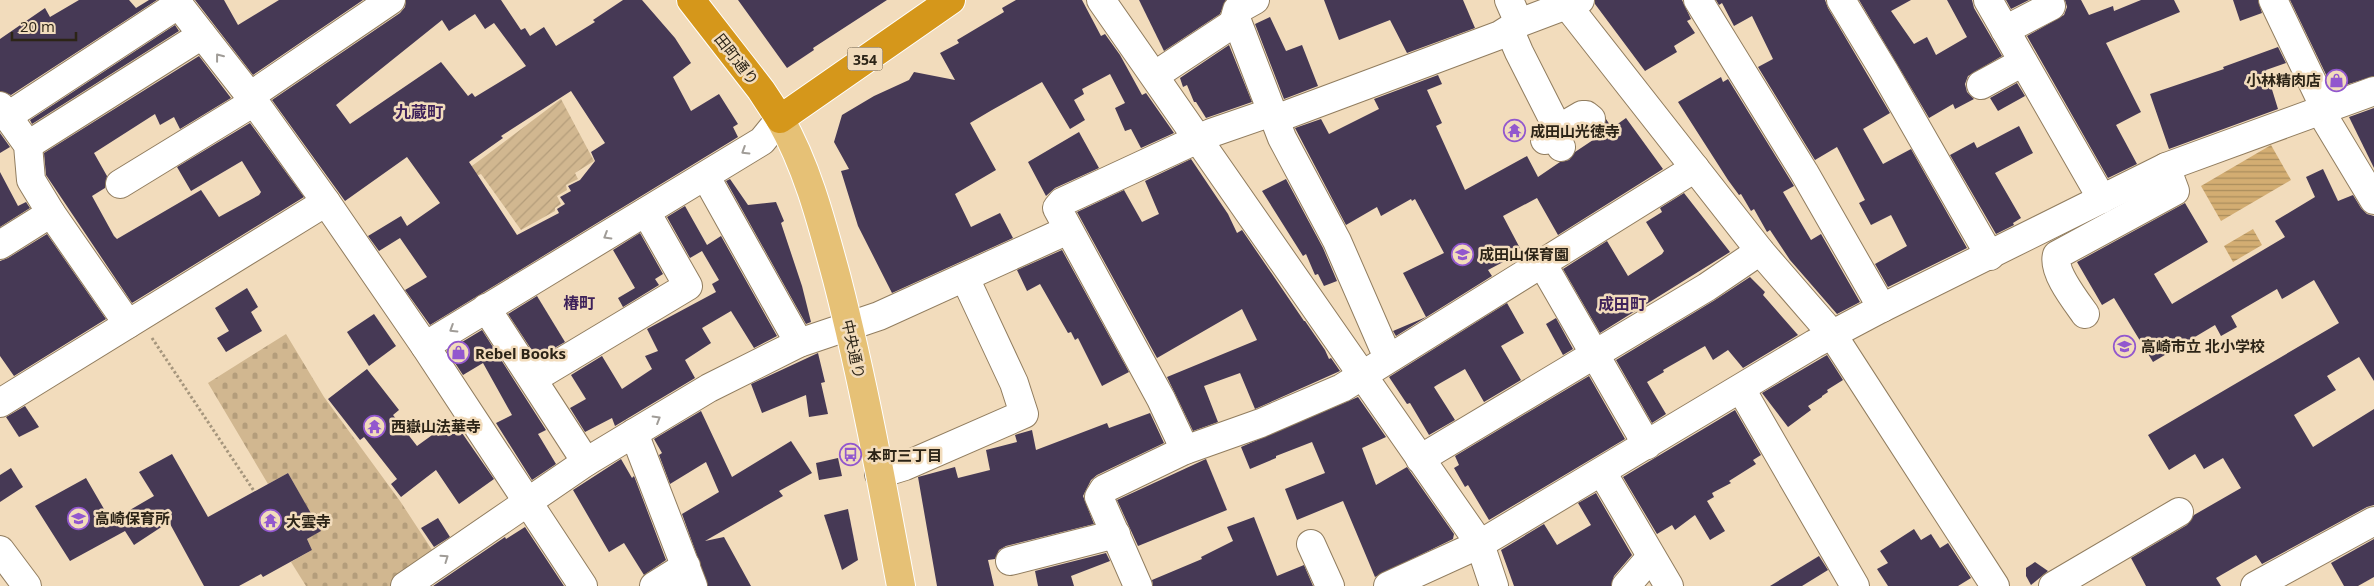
<svg xmlns="http://www.w3.org/2000/svg" width="2374" height="586" font-family="'Open Sans','Noto Sans JP',sans-serif">
	<style>
		.cemetery { fill: url(#cemetery-stones) }
		.garden { fill: url(#garden-furrows) }
		.water { fill: url(#water-rules) }
		.building { fill: #463955; fill-rule: evenodd }
		.lines { fill: none; stroke-linecap: round; stroke-linejoin: round }
		.minor-casing { stroke: #917d5f; stroke-width: 30 }
		.major-casing { stroke: #fff; stroke-width: 30 }
		.highway-casing { stroke: #fff; stroke-width: 30 }
		.path { stroke: #a6967d; stroke-width: 3; stroke-dasharray: 2.5 2.5; stroke-linecap: butt }
		.minor { stroke: #fff; stroke-width: 28 }
		.major { stroke: #e6c176; stroke-width: 28 }
		.highway { stroke: #d5971b; stroke-width: 28 }
		.oneway { stroke: #a09c97 }
		.labels { text-anchor: middle; dominant-baseline: central; stroke-width: 5; stroke-linejoin: round; paint-order: stroke }
		.shield { fill: #f2dcbc; stroke: #675b48; stroke-width: 1 }
		.shield-label { font-size: 14px; font-weight: bold; fill: #2c2417 }
		.street-label { font-size: 15px; fill: #2c2417; stroke: #f2dcbc }
		.poi-label { font-size: 15px; font-weight: bold; fill: #2c2417; stroke: #f2dcbc; text-anchor: start }
		.neighbourhood-label { font-size: 16px; font-weight: bold; fill: #3e215a; stroke: #f2dcbc }
	</style>
	<defs>
		<pattern id="cemetery-stones" width="16" height="16" patternUnits="userSpaceOnUse" patternTransform="scale(1.25)"><rect width="16" height="16" fill="#d1b790"/><path d="M2 7V4a2 2 0 0 1 4 0v3zM10 15v-3a2 2 0 0 1 4 0v3z" fill="#b49d7b"/></pattern>
		<pattern id="garden-furrows" width="10" height="10" patternUnits="userSpaceOnUse" patternTransform="scale(1.25)"><rect width="10" height="10" fill="#d1b790"/><path d="M-1 1l2-2M0 10L10 0M9 11l2-2" fill="none" stroke="#b49d7b"/></pattern>
		<pattern id="water-rules" width="6" height="5" patternUnits="userSpaceOnUse" patternTransform="scale(1.25)"><rect width="6" height="5" fill="#d3ad72"/><path d="M0 2.5h6" fill="none" stroke="#ab8d5d"/></pattern>
	</defs>
	<rect width="100%" height="100%" fill="#f2dcbc"/>
	<polygon class="cemetery" points="286,334 324,397 400,501 436,556 393,586 306,586 291,562 312,550 307,539 320,531 288,473 268,484 208,383"/>
	<polygon class="garden" points="561,99 594,161 575,173 578,179 566,185 567,190 557,196 561,204 555,208 555,211 521,230 481,174 469,179 464,172"/>
	<g class="water">
		<polygon points="2271,145 2291,180 2221,221 2201,186"/>
		<polygon points="2253,229 2262,245 2233,262 2224,246"/>
	</g>
	<g class="building">
		<polygon points="79,0 129,0 136,8 149,0 157,0 11,95 0,91 0,39 45,8 50,17"/>
		<polygon points="195,0 224,0 238,25 279,0 363,0 253,75"/>
		<path d="M406 0H501L521 30 525 28 530 36 544 27 556 46 595 22 593 20 623 0H642L675 38 691 63 673 77 691 111 719 94 738 124 733 127 738 137 430 325 405 290 427 277 400 238 379 251 368 236 401 216 407 226 440 203 407 157 345 201 272 100 400 13 405 7ZM475 14 485 29 494 23 526 66 475 97 472 93 468 96 441 62 350 124 336 105 442 20 449 31ZM571 91 605 143 591 152 595 161 580 180 568 186 571 191 560 197 565 204 557 209 559 213 517 235 469 162 503 138 501 136Z"/>
		<polygon points="738,0 887,0 813,48 814,50 787,68"/>
		<polygon points="1016,0 1082,0 1101,36 1105,34 1120,55 1142,95 1146,93 1174,133 1141,148 1131,129 1125,131 1115,108 1125,103 1110,74 1082,89 1084,94 1074,100 1085,120 1070,129 1042,82 992,110 970,123 996,170 955,194 971,227 1000,213 1013,238 892,293 858,226 841,171 849,169 834,142 842,115 874,96 909,80 914,72 955,80 940,53 959,43 957,40 1004,12 1002,8"/>
		<polygon points="1139,0 1226,0 1220,14 1164,51"/>
		<polygon points="1324,0 1463,0 1475,28 1407,53 1390,20 1339,40"/>
		<polygon points="1595,0 1682,0 1691,19 1687,21 1695,33 1674,46 1677,52 1645,71 1595,4"/>
		<polygon points="1716,0 1825,0 1828,8 1890,113 1863,129 1883,164 1911,149 1967,248 1888,287 1875,264 1907,246 1891,215 1871,225 1859,203 1865,200 1837,147 1815,160 1758,67 1773,59 1752,16 1734,26 1722,3 1719,5"/>
		<polygon points="1859,0 1911,0 1891,11 1914,44 1927,37 1936,55 1967,37 1947,0 1972,0 1974,8 2002,56 1968,76 1965,84 1967,92 1974,99 1955,109 1953,104 1929,118"/>
		<polygon points="2006,0 2029,0 2011,9"/>
		<polygon points="2065,0 2081,0 2089,15 2113,6 2114,11 2141,0 2174,0 2180,12 2106,43 2141,112 2116,125 2137,164 2108,178 2027,36 2064,15 2067,7"/>
		<polygon points="2233,0 2258,0 2262,13 2240,21"/>
		<polygon points="2290,0 2374,0 2374,76 2333,89"/>
		<polygon points="1270,17 1286,51 1302,45 1318,86 1284,99 1255,24"/>
		<polygon points="175,25 179,31 32,124 30,120"/>
		<polygon points="1229,45 1252,102 1206,118 1196,102 1194,102 1187,85 1183,87 1180,78"/>
		<polygon points="2278,47 2286,63 2266,70 2278,109 2169,149 2150,94 2224,69 2223,67"/>
		<polygon points="199,56 231,98 180,129 174,117 160,125 155,114 94,153 107,176 105,188 92,196 114,236 117,239 201,190 219,217 259,195 261,192 242,161 191,191 177,167 250,123 304,197 132,303 46,175 44,153"/>
		<polygon points="1438,75 1442,84 1427,90 1442,123 1436,126 1465,190 1527,156 1538,177 1560,162 1569,160 1575,152 1593,140 1589,134 1596,134 1603,129 1606,119 1612,128 1626,118 1663,169 1558,235 1537,198 1503,216 1522,252 1488,270 1492,276 1396,336 1393,331 1426,317 1403,273 1444,253 1415,199 1412,201 1411,199 1381,216 1377,207 1346,225 1295,128 1321,119 1329,134 1379,109 1374,99"/>
		<polygon points="1721,77 1723,82 1728,79 1794,186 1783,192 1811,240 1821,234 1860,302 1837,314 1790,260 1770,230 1767,232 1754,209 1751,211 1741,194 1739,195 1728,180 1678,102"/>
		<polygon points="2017,83 2025,96 1998,111 1990,98"/>
		<polygon points="2374,108 2374,168 2349,117"/>
		<polygon points="2019,126 2033,153 1995,173 2021,218 2013,223 2014,225 1996,234 1950,155 1974,142 1977,148"/>
		<polygon points="1079,132 1099,168 1055,188 1046,196 1028,162"/>
		<polygon points="0,133 10,147 0,153"/>
		<polygon points="1191,159 1228,214 1237,233 1242,230 1304,321 1305,321 1325,350 1329,359 1331,358 1340,371 1255,409 1240,373 1204,386 1218,422 1193,431 1167,377 1257,340 1242,309 1157,358 1077,212 1124,190 1142,222 1159,214 1145,181"/>
		<polygon points="2323,169 2338,201 2353,195 2361,208 2367,214 2374,216 2374,381 2359,357 2327,376 2336,390 2294,415 2313,447 2374,409 2374,505 2367,507 2262,564 2256,555 2216,578 2221,586 2146,586 2131,558 2187,525 2194,515 2241,488 2223,458 2204,469 2195,454 2169,470 2148,435 2339,323 2314,280 2282,299 2277,289 2231,316 2237,327 2221,336 2215,325 2153,362 2114,298 2102,305 2077,262 2185,203 2208,242 2154,274 2172,304 2285,237 2275,221 2315,197 2306,177"/>
		<polygon points="0,172 18,206 26,202 30,208 0,227"/>
		<polygon points="730,179 748,205 776,202 784,221 781,223 802,286 811,322 806,324 726,181"/>
		<polygon points="1286,179 1323,248 1337,281 1324,286 1318,274 1315,275 1306,254 1303,256 1262,191"/>
		<polygon points="1684,193 1730,252 1600,333 1563,269 1607,241 1628,276 1662,254 1664,251 1646,222 1662,212 1660,208"/>
		<polygon points="685,206 707,245 721,236 777,336 754,348 731,311 702,328 711,343 685,360 695,378 615,426 612,418 585,432 570,408 586,399 571,375 602,356 622,389 652,369 645,356 658,351 647,329 716,292 712,284 719,280 702,251 690,258 667,217"/>
		<polygon points="640,233 663,274 655,279 659,285 623,307 618,298 635,288 613,250"/>
		<polygon points="47,234 106,319 14,376 0,356 0,261 8,258"/>
		<polygon points="1062,250 1129,372 1102,386 1078,338 1075,340 1071,332 1068,333 1040,284 1027,291 1017,270"/>
		<polygon points="1750,277 1765,292 1763,295 1798,335 1743,368 1728,350 1713,360 1705,346 1663,370 1664,372 1647,382 1666,414 1652,423 1616,360 1715,300"/>
		<polygon points="247,288 258,307 251,312 262,331 226,352 217,338 229,331 215,308"/>
		<polygon points="537,296 565,342 537,358 508,314"/>
		<polygon points="1507,303 1524,333 1501,346 1521,380 1484,402 1465,369 1437,385 1434,387 1455,420 1429,435 1410,403 1407,404 1389,377"/>
		<polygon points="374,314 396,346 369,366 347,332"/>
		<polygon points="1556,318 1573,349 1563,355 1546,324"/>
		<polygon points="482,330 546,430 538,434 556,464 532,480 496,423 512,415 483,363 463,375 447,351"/>
		<polygon points="818,353 825,382 821,383 828,414 809,417 806,395 762,413 751,384"/>
		<polygon points="1827,355 1843,380 1827,390 1828,392 1822,396 1822,397 1808,406 1811,410 1788,427 1762,393"/>
		<polygon points="367,369 399,410 393,415 417,446 453,420 494,479 459,504 436,470 401,497 391,484 397,479 364,437 360,440 328,399"/>
		<polygon points="1589,376 1625,439 1489,520 1468,485 1465,487 1454,468 1459,465 1455,456"/>
		<polygon points="1358,397 1386,437 1362,448 1376,485 1407,467 1454,534 1453,539 1375,577 1343,501 1297,520 1285,489 1325,473 1312,442 1276,456 1276,458 1250,469 1241,447"/>
		<polygon points="25,406 39,427 19,437 6,417"/>
		<polygon points="1735,410 1761,455 1753,460 1756,464 1729,481 1731,483 1712,493 1714,497 1707,501 1725,531 1710,540 1695,515 1675,530 1672,525 1657,534 1623,477"/>
		<polygon points="701,411 732,477 791,441 812,473 779,491 783,496 705,541 724,537 751,586 708,586 682,514 719,492 706,462 670,484 659,455 662,453 654,439"/>
		<polygon points="1150,413 1164,443 1097,475 1091,480 1083,496 1094,524 1006,546 999,550 995,559 988,560 994,586 937,586 918,477 955,467 958,478 990,470 986,450 1017,442 1015,435 1018,434 1032,430 1036,450 1107,423 1109,428"/>
		<polygon points="172,454 208,517 288,473 321,531 307,539 312,550 263,577 261,574 239,586 204,586 169,522 134,545 125,531 70,561 35,506 86,478 111,521 154,496 139,472"/>
		<polygon points="838,458 842,476 819,480 816,463"/>
		<polygon points="621,459 632,478 634,476 666,560 644,575 624,543 609,552 573,490"/>
		<polygon points="1206,459 1227,510 1138,546 1117,500"/>
		<polygon points="11,468 23,487 0,502 0,475"/>
		<polygon points="1596,493 1632,555 1614,576 1611,586 1514,586 1501,550 1544,524 1557,545 1591,525 1578,503"/>
		<polygon points="848,509 858,560 842,570 824,515"/>
		<polygon points="1254,517 1277,576 1304,565 1313,586 1153,586 1152,580 1202,559 1201,557 1233,541 1227,527"/>
		<polygon points="438,518 450,537 434,547 421,528"/>
		<polygon points="525,527 564,586 433,586 505,537 506,539"/>
		<polygon points="1914,529 1921,540 1931,534 1940,548 1948,543 1971,578 1958,586 1888,586 1877,569 1888,563 1880,551"/>
		<polygon points="2374,539 2374,577 2358,586 2344,586 2331,563"/>
		<polygon points="1106,553 1110,561 1071,576 1074,586 1038,586 1035,571"/>
		<polygon points="1819,556 1828,570 1802,586 1770,586"/>
		<polygon points="2035,562 2048,571 2031,585 2026,576 2026,568"/>
	</g>
	<g class="lines">
		<defs>
			<g id="minor">
				<polyline points="175,0 250,96 326,202 425,346 583,586"/>
				<polyline points="1101,0 1480,544 1494,586"/>
				<polyline points="1255,0 1237,10 1235,17 1237,21 1282,138 1337,241 1388,358"/>
				<polyline points="1509,0 1519,23"/>
				<polyline points="1563,0 1760,251 1832,334 1995,586"/>
				<polyline points="1698,0 1804,172 1882,308"/>
				<polyline points="1841,0 1884,71 1990,256"/>
				<polyline points="1988,0 2102,199"/>
				<polyline points="2273,0 2320,98 2327,122 2374,200"/>
				<polyline points="2005,30 2051,6"/>
				<polyline points="1510,31 1519,52 1558,129 1556,138 1561,147"/>
				<polyline points="1166,68 1237,21"/>
				<polyline points="1981,85 2023,62"/>
				<polyline points="250,96 391,0"/>
				<polyline points="0,106 28,145 31,180 51,213 128,324"/>
				<polyline points="8,116 179,4"/>
				<polyline points="1545,140 1558,129 1582,115 1586,115 1591,119"/>
				<polyline points="28,145 202,35"/>
				<polyline points="706,177 799,343"/>
				<polyline points="120,184 254,102"/>
				<polyline points="0,245 51,213"/>
				<polyline points="1542,263 1647,445"/>
				<polyline points="486,308 586,462"/>
				<path d="M2085 314C2075 300 2052 271 2057 255L2175 191 2166 167"/>
				<polyline points="425,346 762,141 780,119"/>
				<polyline points="533,379 688,286 646,212"/>
				<polyline points="1741,389 1855,586"/>
				<polyline points="0,403 326,202"/>
				<polyline points="634,433 693,586"/>
				<polyline points="1185,450 1161,399 1057,208 1062,202 1211,133 1272,112 1278,118 1500,35 1519,23 1580,0"/>
				<polyline points="1420,459 1707,287 1760,251"/>
				<polyline points="1602,472 1669,586"/>
				<polyline points="879,474 905,466 1024,414 1014,383 965,278"/>
				<polyline points="1311,544 1330,586"/>
				<polyline points="0,550 27,586"/>
				<polyline points="1010,561 1116,534"/>
				<polyline points="405,586 586,462 709,388 799,343 879,316 1068,230"/>
				<polyline points="654,586 686,566"/>
				<polyline points="1138,586 1099,497 1104,489 1185,450 1261,423 1342,388 1695,168"/>
				<polyline points="1388,586 1480,544 1814,344 1882,308 2166,167 2374,91"/>
				<polyline points="1626,586 1651,557"/>
				<polyline points="2053,586 2179,512"/>
				<polyline points="2255,586 2374,521"/>
			</g>
			<path id="major" d="M780 119C808 168 822 224 837 279 863 380 882 483 901 586"/>
			<polyline id="highway" points="691,0 761,90 780,119 951,0"/>
		</defs>
		<use href="#minor" class="minor-casing"/>
		<use href="#major" class="major-casing"/>
		<use href="#highway" class="highway-casing"/>
		<polyline class="path" points="152,338 254,491"/>
		<use href="#minor" class="minor"/>
		<use href="#major" class="major"/>
		<use href="#highway" class="highway"/>
	</g>
	<defs><path id="oneway-chevron" d="M-2-3.5L2.5 0L-2 3.5" fill="none" stroke-width="1.6" stroke-linecap="round" stroke-linejoin="round" transform="scale(1.25)"/></defs>
	<g class="oneway">
		<use href="#oneway-chevron" transform="translate(219 57) rotate(-128)"/>
		<use href="#oneway-chevron" transform="translate(745 151) rotate(148)"/>
		<use href="#oneway-chevron" transform="translate(607 236) rotate(149)"/>
		<use href="#oneway-chevron" transform="translate(453 329) rotate(148)"/>
		<use href="#oneway-chevron" transform="translate(657 419) rotate(-31)"/>
		<use href="#oneway-chevron" transform="translate(445 558) rotate(-35)"/>
	</g>
	<defs>
		<symbol id="shop-ring" viewBox="-11 -11 22 22"><circle r="9.5" fill="#f2dcbc" stroke="#9257ce" stroke-width="1.5"/><path d="M-5-2.5h2.3a2.7 3.5 0 0 1 5.4 0H5L5.5 6h-11ZM-1.5-2.5h3a1.5 2.3 0 0 0-3 0Z" fill="#9257ce"/></symbol>
		<symbol id="temple-ring" viewBox="-11 -11 22 22"><circle r="9.5" fill="#f2dcbc" stroke="#9257ce" stroke-width="1.5"/><path d="M0-6L5-2H3V0L6.5 2.5H4V6H1.5V3h-3V6H-4V2.5H-6.5L-3 0V-2H-5Z" fill="#9257ce"/></symbol>
		<symbol id="school-ring" viewBox="-11 -11 22 22"><circle r="9.5" fill="#f2dcbc" stroke="#9257ce" stroke-width="1.5"/><path d="M0-5L7-2L0 1L-7-2ZM-4 1L0 2.5L4 1V4Q0 6-4 4Z" fill="#9257ce"/></symbol>
		<symbol id="bus-ring" viewBox="-11 -11 22 22"><circle r="9.5" fill="#f2dcbc" stroke="#9257ce" stroke-width="1.5"/><path d="M-5-6H5V4H4V6H2V4H-2V6H-4V4H-5ZM-3.5-4V0h7V-4ZM-3.5 1.2v1.5H-2V1.2ZM2 1.2v1.5H3.5V1.2Z" fill="#9257ce"/></symbol>
	</defs>
	<g fill-rule="evenodd">
		<use href="#shop-ring" x="2324" y="68" width="25" height="25"/>
		<use href="#temple-ring" x="1502" y="118" width="25" height="25"/>
		<use href="#school-ring" x="1450" y="242" width="25" height="25"/>
		<use href="#school-ring" x="2112" y="334" width="25" height="25"/>
		<use href="#shop-ring" x="446" y="340" width="25" height="25"/>
		<use href="#temple-ring" x="362" y="414" width="25" height="25"/>
		<use href="#bus-ring" x="838" y="442" width="25" height="25"/>
		<use href="#school-ring" x="66" y="506" width="25" height="25"/>
		<use href="#temple-ring" x="258" y="508" width="25" height="25"/>
	</g>
	<g class="labels">
		<rect class="shield" x="847.5" y="47.5" width="35" height="23" rx="4"/>
		<g class="shield-label">
			<text x="865" y="59">354</text>
		</g>
		<g class="street-label">
			<text transform="translate(737 59) rotate(52)">田町通り</text>
			<text transform="translate(854 349) rotate(78)">中央通り</text>
		</g>
		<g class="poi-label">
			<text x="2321" y="80" text-anchor="end">小林精肉店</text>
			<text x="1530" y="131">成田山光徳寺</text>
			<text x="1479" y="254">成田山保育園</text>
			<text x="2141" y="346">高崎市立 北小学校</text>
			<text x="475" y="353">Rebel Books</text>
			<text x="391" y="426">西嶽山法華寺</text>
			<text x="867" y="455">本町三丁目</text>
			<text x="95" y="518">高崎保育所</text>
			<text x="286" y="521">大雲寺</text>
		</g>
		<g class="neighbourhood-label">
			<text x="419" y="112">九蔵町</text>
			<text x="579" y="303">椿町</text>
			<text x="1622" y="304">成田町</text>
		</g>
	</g>
	<path d="M12 32v8h64v-8" fill="none" stroke="#2c2417" stroke-width="2.5"/>
	<text x="20" y="32" font-size="15" fill="#2c2417" stroke="#f2dcbc" stroke-width="4" paint-order="stroke">20 m</text>
</svg>
